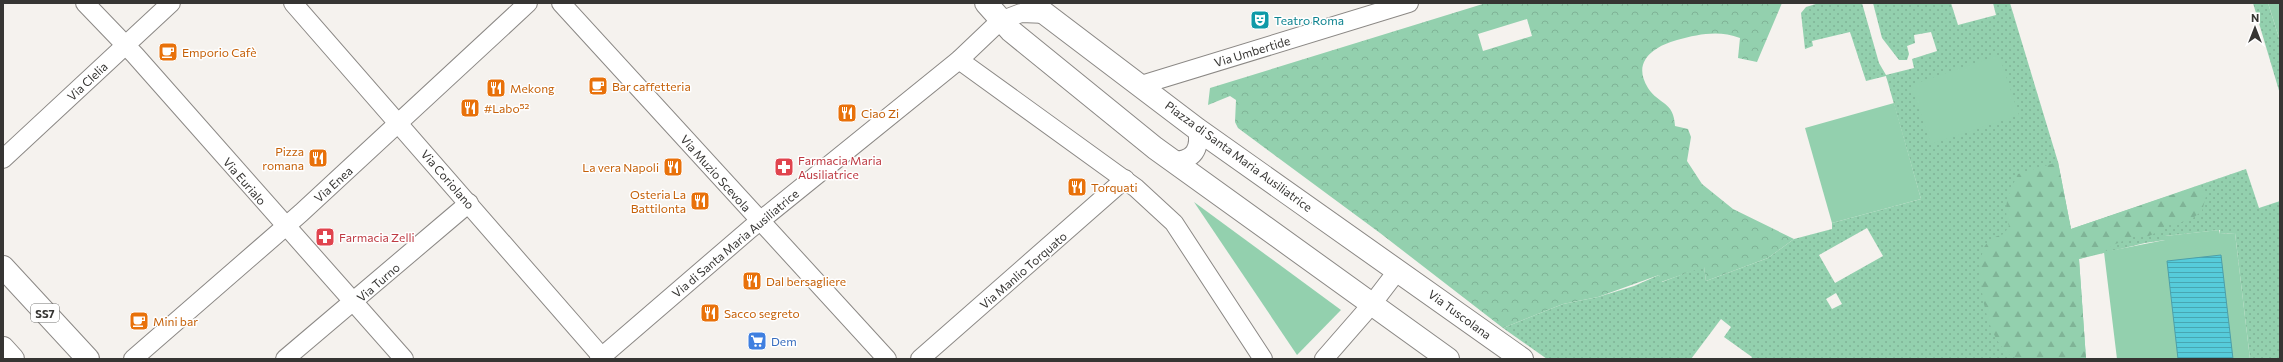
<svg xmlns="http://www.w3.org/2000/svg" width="2283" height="362" font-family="Commissioner,sans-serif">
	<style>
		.grass { fill: url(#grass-dots); fill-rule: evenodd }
		.forest { fill: url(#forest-firs) }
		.park { fill: url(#park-crowns); fill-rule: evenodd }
		.garden { fill: #93d0ae }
		.water { fill: url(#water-rules); stroke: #4c9fa9 }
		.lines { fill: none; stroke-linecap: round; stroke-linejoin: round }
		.minor-casing { stroke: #8b8885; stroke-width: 20 }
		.major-casing { stroke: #8b8885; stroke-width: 24 }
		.minor { stroke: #fff; stroke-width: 18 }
		.major { stroke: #fff; stroke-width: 22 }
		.labels { text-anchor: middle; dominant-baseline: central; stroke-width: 3; stroke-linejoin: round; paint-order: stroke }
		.shield { fill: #fff; stroke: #727270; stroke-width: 1 }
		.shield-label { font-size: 11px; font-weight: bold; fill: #363533 }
		.culture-label { font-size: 12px; fill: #0d838f; stroke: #fff; text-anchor: start }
		.street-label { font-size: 12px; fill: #363533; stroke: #fff }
		.food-label { font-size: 12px; fill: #c56008; stroke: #fff; text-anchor: start }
		.health-label { font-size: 12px; fill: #be3a42; stroke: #fff; text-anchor: start }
		.shop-label { font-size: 12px; fill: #366cbe; stroke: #fff; text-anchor: start }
	</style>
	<defs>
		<pattern id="grass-dots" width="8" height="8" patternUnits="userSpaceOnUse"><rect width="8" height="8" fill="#93d0ae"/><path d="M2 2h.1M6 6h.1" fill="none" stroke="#7fb396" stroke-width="1.8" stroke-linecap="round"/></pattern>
		<pattern id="forest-firs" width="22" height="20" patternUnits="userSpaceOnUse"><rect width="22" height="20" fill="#93d0ae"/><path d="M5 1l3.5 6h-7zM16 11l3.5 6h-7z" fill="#7fb396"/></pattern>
		<pattern id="park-crowns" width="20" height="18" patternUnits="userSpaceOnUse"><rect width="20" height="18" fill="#93d0ae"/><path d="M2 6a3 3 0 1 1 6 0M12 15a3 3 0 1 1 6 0" fill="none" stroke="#7fb396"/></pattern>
		<pattern id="water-rules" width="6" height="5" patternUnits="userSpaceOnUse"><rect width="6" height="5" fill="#56ccdb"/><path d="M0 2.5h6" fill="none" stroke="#48a6b2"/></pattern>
	</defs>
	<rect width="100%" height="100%" fill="#f5f2ee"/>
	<g class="grass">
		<path d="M1819 3H1862L1879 63 1886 75 1914 68 1912 59 1937 51 1931 32 1914 35 1915 43 1907 46 1909 54 1907 60H1899L1882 38 1873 3H1951L1958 25 1996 15 1993 3H2010L2058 162 2071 229 2246 169 2259 208 2280 201V359H2250L2235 233 2220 234V230L2165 236V240L2145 243 2079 259 2086 359H1751L1752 357 1724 337 1731 327 1721 319 1691 359H1547L1503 328 1563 304 1598 297 1634 286 1659 275 1662 282 1704 266 1706 281 1768 258 1794 239 1832 229V223L1921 199 1886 76 1866 81 1850 32 1812 41 1813 46 1805 49 1801 13 1806 7ZM1867 228 1883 256 1835 283 1819 255ZM1836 293 1842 304 1832 309 1826 299Z"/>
		<polygon points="2253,3 2268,3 2280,41 2280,94"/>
	</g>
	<path class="forest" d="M2058 162 2071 229 2201 185 2206 196 2202 211 2189 221 2167 224 2159 231 2149 236 2133 237 2113 245 2104 252 2079 259 2086 359H2018C1987 349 1975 279 1983 250 1986 241 1995 236 2004 234L2009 226C2002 205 2009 193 2018 174Z"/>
	<path class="park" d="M1486 3H1782L1757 62 1738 58 1740 38C1719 30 1699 34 1677 40 1655 46 1631 61 1648 88 1659 105 1674 101 1675 126L1688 129 1691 137 1687 161 1702 184 1733 209 1794 239 1768 258 1706 281 1704 267 1661 282 1659 275 1598 297 1563 304 1503 328 1380 233 1238 128 1235 122 1236 100 1230 96 1208 105 1210 88ZM1527 19 1532 36 1483 51 1478 34Z"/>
	<g class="garden">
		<polygon points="2268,3 2280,3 2280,41"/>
		<polygon points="1999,55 2019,115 1931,144 1911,85"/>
		<polygon points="1894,103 1921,199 1832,223 1805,128"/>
		<polygon points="1194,202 1341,310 1297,355"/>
		<polygon points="2219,230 2220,234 2235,233 2250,359 2117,359 2104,252 2165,240 2165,236"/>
	</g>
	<polygon class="water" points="2221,255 2233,359 2178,359 2167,261"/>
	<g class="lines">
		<defs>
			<g id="minor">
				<polyline points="85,3 135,55 404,359"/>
				<polyline points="293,3 602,357"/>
				<polyline points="561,3 887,359"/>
				<polyline points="959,60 1136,188 1174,223 1263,359"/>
				<polyline points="1141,85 1409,3"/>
				<polyline points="3,159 171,3"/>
				<path d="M1172 161C1194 161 1201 149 1197 129"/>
				<polyline points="133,359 301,213 528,3"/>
				<polyline points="285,359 469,203"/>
				<polyline points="599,359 750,229 959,60 1000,21 1021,13 1047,14"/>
				<polyline points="920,359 1125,179"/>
				<polyline points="1324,359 1372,304 1398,270"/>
			</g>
			<g id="major">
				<polyline points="986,3 1011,31 1155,148 1448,359"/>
				<polyline points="1031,3 1197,129 1522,359"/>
				<polyline points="3,267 88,359"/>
				<polyline points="3,348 13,359"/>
			</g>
		</defs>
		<use href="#minor" class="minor-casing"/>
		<use href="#major" class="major-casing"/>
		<use href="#minor" class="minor"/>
		<use href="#major" class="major"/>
	</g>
	<defs>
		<symbol id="theatre-square" viewBox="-11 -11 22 22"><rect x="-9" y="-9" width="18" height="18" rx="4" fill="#0f9aa8" stroke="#fff"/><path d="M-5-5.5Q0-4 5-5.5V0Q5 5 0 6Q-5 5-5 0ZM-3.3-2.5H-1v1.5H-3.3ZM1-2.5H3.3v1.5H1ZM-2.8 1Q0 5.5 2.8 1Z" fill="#fff"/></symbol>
		<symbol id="cafe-square" viewBox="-11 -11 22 22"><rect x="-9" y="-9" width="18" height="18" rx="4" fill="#e8710a" stroke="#fff"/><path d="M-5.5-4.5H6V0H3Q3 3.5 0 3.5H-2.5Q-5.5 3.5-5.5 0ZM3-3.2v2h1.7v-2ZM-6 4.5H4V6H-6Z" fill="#fff"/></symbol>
		<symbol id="restaurant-square" viewBox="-11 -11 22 22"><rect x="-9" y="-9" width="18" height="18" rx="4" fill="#e8710a" stroke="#fff"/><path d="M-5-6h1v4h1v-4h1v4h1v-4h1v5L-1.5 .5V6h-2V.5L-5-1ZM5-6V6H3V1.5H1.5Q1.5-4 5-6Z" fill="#fff"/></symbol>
		<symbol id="pharmacy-square" viewBox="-11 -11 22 22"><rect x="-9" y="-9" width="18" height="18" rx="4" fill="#e0444e" stroke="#fff"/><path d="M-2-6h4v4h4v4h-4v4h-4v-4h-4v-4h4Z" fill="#fff"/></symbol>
		<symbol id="supermarket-square" viewBox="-11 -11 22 22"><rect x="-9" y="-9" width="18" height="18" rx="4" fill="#3f7fe0" stroke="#fff"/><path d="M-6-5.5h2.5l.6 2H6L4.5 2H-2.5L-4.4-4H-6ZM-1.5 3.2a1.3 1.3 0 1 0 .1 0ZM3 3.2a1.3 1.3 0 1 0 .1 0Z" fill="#fff"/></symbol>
	</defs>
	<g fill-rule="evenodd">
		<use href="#theatre-square" x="1249" y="9" width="22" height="22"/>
		<use href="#cafe-square" x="157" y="41" width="22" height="22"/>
		<use href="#cafe-square" x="587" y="75" width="22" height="22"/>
		<use href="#restaurant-square" x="485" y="77" width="22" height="22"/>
		<use href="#restaurant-square" x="459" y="97" width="22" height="22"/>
		<use href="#restaurant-square" x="836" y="102" width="22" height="22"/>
		<use href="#restaurant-square" x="307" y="147" width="22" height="22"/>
		<use href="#restaurant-square" x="662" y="156" width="22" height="22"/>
		<use href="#pharmacy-square" x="773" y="156" width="22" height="22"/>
		<use href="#restaurant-square" x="1066" y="176" width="22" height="22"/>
		<use href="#restaurant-square" x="689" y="190" width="22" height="22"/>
		<use href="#pharmacy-square" x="314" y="226" width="22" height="22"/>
		<use href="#restaurant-square" x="741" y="270" width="22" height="22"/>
		<use href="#restaurant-square" x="699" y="302" width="22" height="22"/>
		<use href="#cafe-square" x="128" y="310" width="22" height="22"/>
		<use href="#supermarket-square" x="746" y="330" width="22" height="22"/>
	</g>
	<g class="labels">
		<rect class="shield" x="31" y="304" width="28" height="18" rx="3"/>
		<g class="shield-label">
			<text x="45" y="313">SS7</text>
		</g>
		<g class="culture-label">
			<text x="1274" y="20">Teatro Roma</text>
		</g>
		<g class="street-label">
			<text transform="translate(1252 51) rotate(-17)">Via Umbertide</text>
			<text transform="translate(87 81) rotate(-43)">Via Clelia</text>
			<text transform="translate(1239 156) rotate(36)">Piazza di Santa Maria Ausiliatrice</text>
			<text transform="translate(716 173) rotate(48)">Via Muzio Scevola</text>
			<text transform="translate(448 179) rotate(49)">Via Coriolano</text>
			<text transform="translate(245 181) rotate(49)">Via Eurialo</text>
			<text transform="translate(333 184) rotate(-42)">Via Enea</text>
			<text transform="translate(735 243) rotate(-40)">Via di Santa Maria Ausiliatrice</text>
			<text transform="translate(1023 270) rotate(-41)">Via Manlio Torquato</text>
			<text transform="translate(378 282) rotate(-41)">Via Turno</text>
			<text transform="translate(1460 314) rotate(36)">Via Tuscolana</text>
		</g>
		<g class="food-label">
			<text x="182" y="52">Emporio Cafè</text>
			<text x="612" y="86">Bar caffetteria</text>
			<text x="510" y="88">Mekong</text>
			<text x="484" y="108">#Labo⁵²</text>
			<text x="861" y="113">Ciao Zi</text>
			<text x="304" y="151" text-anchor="end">Pizza<tspan x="304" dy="14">romana</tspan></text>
			<text x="659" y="167" text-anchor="end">La vera Napoli</text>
			<text x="1091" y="187">Torquati</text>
			<text x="686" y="194" text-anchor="end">Osteria La<tspan x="686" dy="14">Battilonta</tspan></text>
			<text x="766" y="281">Dal bersagliere</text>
			<text x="724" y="313">Sacco segreto</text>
			<text x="153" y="321">Mini bar</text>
		</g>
		<g class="health-label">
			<text x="798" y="160">Farmacia Maria<tspan x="798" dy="14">Ausiliatrice</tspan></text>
			<text x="339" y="237">Farmacia Zelli</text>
		</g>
		<g class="shop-label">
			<text x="771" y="341">Dem</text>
		</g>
	</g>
	<rect width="2283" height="362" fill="none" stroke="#363533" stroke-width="8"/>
	<g transform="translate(2255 28)" stroke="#ffffff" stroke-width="3" paint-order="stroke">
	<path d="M0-3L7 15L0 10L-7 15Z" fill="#363533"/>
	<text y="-6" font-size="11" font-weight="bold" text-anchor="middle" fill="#363533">N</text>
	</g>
</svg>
